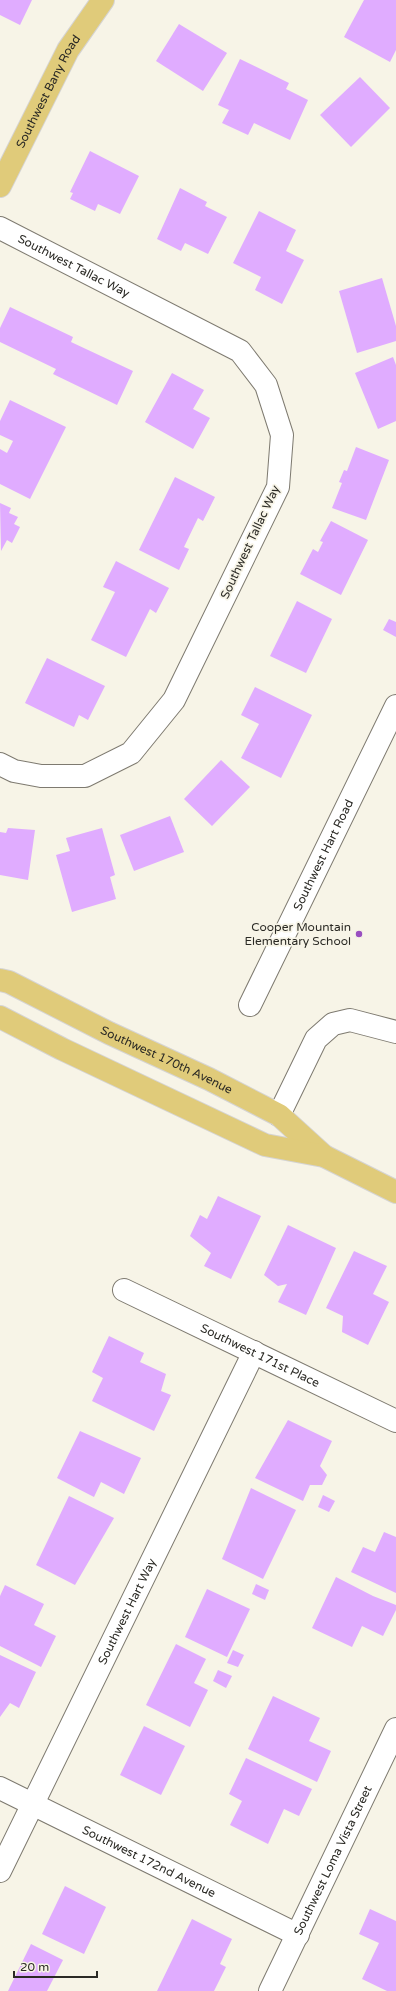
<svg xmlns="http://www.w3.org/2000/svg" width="396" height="1991" font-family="'Varela Round',sans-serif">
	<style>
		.building { fill: #e0acff }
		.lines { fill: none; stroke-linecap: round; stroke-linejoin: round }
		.minor-casing { stroke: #7e7a70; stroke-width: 24 }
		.major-casing { stroke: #d5d4d3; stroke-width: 24 }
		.minor { stroke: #fff; stroke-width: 22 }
		.major { stroke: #e0cb7a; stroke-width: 22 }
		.poi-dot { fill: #994ec0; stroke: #f7f4e7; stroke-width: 1.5 }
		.labels { text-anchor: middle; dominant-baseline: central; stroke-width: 3.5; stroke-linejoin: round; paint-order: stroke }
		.street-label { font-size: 12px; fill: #2b2a25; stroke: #f7f4e7 }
		.poi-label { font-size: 12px; fill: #2b2a25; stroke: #f7f4e7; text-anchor: end }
	</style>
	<rect width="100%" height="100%" fill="#f7f4e7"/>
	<g class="building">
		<polygon points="0,0 32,0 20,25 0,15"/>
		<polygon points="364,0 396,0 396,50 390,62 344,37"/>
		<polygon points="179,24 227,53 203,91 156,61"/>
		<polygon points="240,59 289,83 286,89 308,100 290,140 254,123 248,135 222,123 229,110 218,105"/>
		<polygon points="360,77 390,108 351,147 320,115"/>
		<polygon points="90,151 139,176 120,214 98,204 95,211 70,199 73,193 70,192"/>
		<polygon points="180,188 207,202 205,206 227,217 208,254 185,243 181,251 157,239"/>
		<polygon points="259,211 296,230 286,251 304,260 282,304 255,290 261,277 233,263"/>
		<polygon points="382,278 396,326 396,341 357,353 339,291"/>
		<polygon points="10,307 73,337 71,342 133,371 117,405 53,374 56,369 0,342 0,328"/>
		<polygon points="393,357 396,365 396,421 378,429 355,373"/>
		<polygon points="172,373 204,390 193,409 210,418 193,449 145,422"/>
		<polygon points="10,400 66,427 30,499 0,484 0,449 7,453 13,441 0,435 0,421"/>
		<polygon points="356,447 389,460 366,520 332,508 342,483 339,482 344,470 347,471"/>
		<polygon points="175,477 215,497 203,521 198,518 184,547 189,549 179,570 139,550"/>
		<polygon points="0,503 11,508 9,513 18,517 14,524 20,527 12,543 7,540 1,551"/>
		<polygon points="331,521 368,540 341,595 300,574 313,549 318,552 323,542 320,541"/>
		<polygon points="116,561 169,588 156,613 150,609 126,657 91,640 115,592 103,587"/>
		<polygon points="297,601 332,619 306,673 270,656"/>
		<polygon points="389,619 396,622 396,637 383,630"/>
		<polygon points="47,658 105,686 88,720 79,715 74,727 25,703"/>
		<polygon points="255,687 312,715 281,778 241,758 259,724 241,715"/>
		<polygon points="221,760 250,787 212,826 184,799"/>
		<polygon points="170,816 184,852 134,871 120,835"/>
		<polygon points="8,828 35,830 28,880 0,875 0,832 6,833"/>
		<polygon points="102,828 115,875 110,877 116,899 72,912 56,855 70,851 66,838"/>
		<polygon points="218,1196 261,1216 231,1279 204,1266 211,1253 190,1236 200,1215 207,1219"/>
		<polygon points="288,1225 336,1248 306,1315 278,1302 287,1284 278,1286 264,1275"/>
		<polygon points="354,1251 387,1266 373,1294 389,1302 368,1345 342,1332 343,1316 326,1308"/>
		<polygon points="109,1336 144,1353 140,1362 166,1374 161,1391 171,1395 154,1431 92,1401 103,1378 92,1372"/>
		<polygon points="288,1420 332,1441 320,1466 327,1475 322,1485 310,1485 303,1501 255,1478"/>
		<polygon points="80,1431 141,1458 124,1494 101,1482 94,1497 57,1478"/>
		<polygon points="251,1488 296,1510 263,1579 222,1559"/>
		<polygon points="323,1495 335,1501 329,1512 318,1507"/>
		<polygon points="69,1496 114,1518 75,1585 36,1565"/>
		<polygon points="384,1532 396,1537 396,1593 351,1572 363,1547 375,1552"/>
		<polygon points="336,1577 373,1596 396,1605 396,1610 383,1636 362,1626 352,1647 312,1628"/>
		<polygon points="256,1584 269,1590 265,1600 252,1594"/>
		<polygon points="5,1585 44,1604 34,1625 56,1636 41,1667 0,1646 0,1596"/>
		<polygon points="207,1589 250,1609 227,1657 185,1637"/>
		<polygon points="176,1644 206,1659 194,1683 208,1690 190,1727 146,1705"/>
		<polygon points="233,1650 244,1655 238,1667 227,1663"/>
		<polygon points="0,1655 36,1672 19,1708 10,1703 0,1717"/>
		<polygon points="218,1670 232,1676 226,1688 213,1681"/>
		<polygon points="273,1696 320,1718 309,1741 331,1751 317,1782 248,1749"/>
		<polygon points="144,1726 185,1746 161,1795 120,1775"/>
		<polygon points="246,1758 312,1789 299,1816 284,1809 268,1844 230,1825 242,1801 229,1794"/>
		<polygon points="65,1886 106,1907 84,1954 42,1934"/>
		<polygon points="370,1909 396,1921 396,1991 387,1991 362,1979 379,1943 359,1934"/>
		<polygon points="192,1919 232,1939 220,1964 226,1967 214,1991 157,1991"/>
		<polygon points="31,1944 63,1960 47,1991 8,1991"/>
	</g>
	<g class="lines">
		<defs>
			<g id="minor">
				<path id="s1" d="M0 228 240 351 266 385 282 435 278 487 174 700 131 753 85 776H41L14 771 0 764"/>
				<path id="s2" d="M250 1005 396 706"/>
				<polyline points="279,1115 316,1039 333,1024 350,1020 396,1032"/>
				<path id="s3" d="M124 1290 396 1421"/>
				<path id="s4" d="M0 1788 298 1935"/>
				<path id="s5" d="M0 1871 254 1352"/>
				<path id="s6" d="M270 1991 396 1729"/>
			</g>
			<g id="major">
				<path id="s7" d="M0 186 68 50 103 0"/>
				<path id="s8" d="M0 980 9 982 109 1033 209 1079 279 1115 324 1156"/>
				<polyline points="0,1017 62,1049 265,1145 324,1156 396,1192"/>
			</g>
		</defs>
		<use href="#minor" class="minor-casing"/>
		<use href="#major" class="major-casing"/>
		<use href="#minor" class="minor"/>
		<use href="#major" class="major"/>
	</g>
	<circle class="poi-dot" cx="359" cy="934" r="4"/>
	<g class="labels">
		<g class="street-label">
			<text stroke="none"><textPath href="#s7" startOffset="106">Southwest Bany Road</textPath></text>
			<text stroke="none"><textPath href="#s1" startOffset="83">Southwest Tallac Way</textPath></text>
			<text transform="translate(250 542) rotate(-65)">Southwest Tallac Way</text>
			<text stroke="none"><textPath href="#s2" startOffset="167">Southwest Hart Road</textPath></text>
			<text stroke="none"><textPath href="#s8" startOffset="185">Southwest 170th Avenue</textPath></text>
			<text stroke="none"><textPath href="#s3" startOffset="151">Southwest 171st Place</textPath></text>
			<text stroke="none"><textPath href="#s5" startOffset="289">Southwest Hart Way</textPath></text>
			<text stroke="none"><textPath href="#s6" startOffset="145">Southwest Loma Vista Street</textPath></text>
			<text stroke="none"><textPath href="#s4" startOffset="166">Southwest 172nd Avenue</textPath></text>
		</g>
		<g class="poi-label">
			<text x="351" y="927">Cooper Mountain<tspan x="351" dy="14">Elementary School</tspan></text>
		</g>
	</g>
	<path d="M14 1971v6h83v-6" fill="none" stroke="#2b2a25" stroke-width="2"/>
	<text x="20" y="1971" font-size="12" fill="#2b2a25" stroke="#f7f4e7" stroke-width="3" paint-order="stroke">20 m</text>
</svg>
